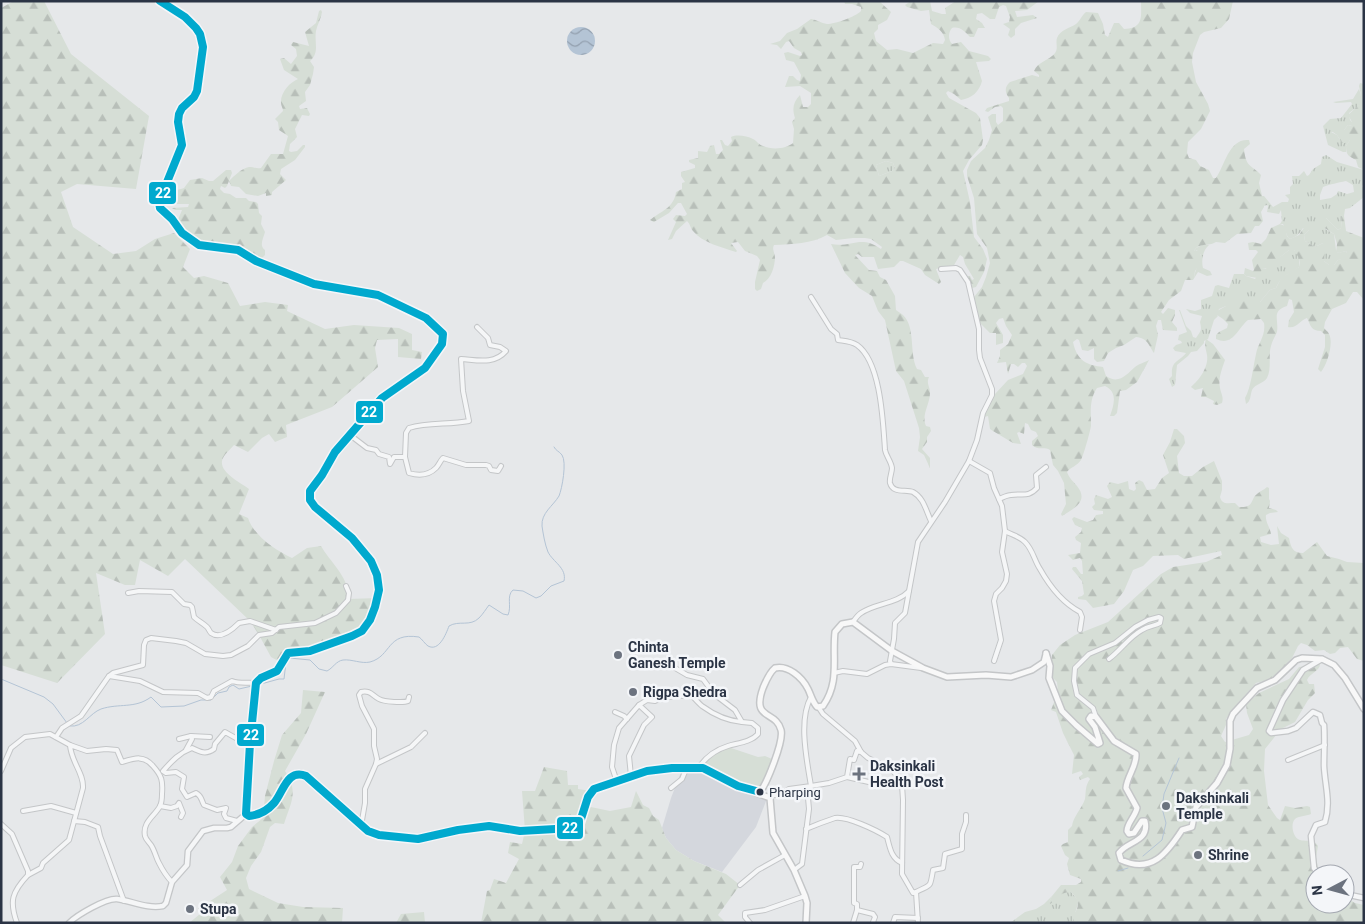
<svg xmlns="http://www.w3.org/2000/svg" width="1365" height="924" font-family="Roboto,sans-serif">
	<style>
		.built { fill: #d4d7dd }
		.grass { fill: url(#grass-tufts); fill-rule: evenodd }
		.forest { fill: url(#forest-firs); fill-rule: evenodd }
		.pitch { fill: #d6ded6 }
		.water { fill: url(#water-waves) }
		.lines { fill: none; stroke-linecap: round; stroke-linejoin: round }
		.stream { stroke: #b4c4d5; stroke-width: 1 }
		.minor-casing { stroke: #c4c6c8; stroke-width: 6 }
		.tertiary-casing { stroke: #c4c6c8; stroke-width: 7 }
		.secondary-casing { stroke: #c4c6c8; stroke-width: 8 }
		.minor { stroke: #f5f6f7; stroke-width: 4 }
		.tertiary { stroke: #f5f6f7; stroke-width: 4.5 }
		.secondary { stroke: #f8f8f8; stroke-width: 5 }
		.bus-1-casing { stroke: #f4f6f9; stroke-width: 11 }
		.bus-1 { stroke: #00a9ce; stroke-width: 8 }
		.poi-dot { fill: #6c737f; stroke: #f4f6f9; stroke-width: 2 }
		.bus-dot { fill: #2b3445; stroke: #f4f6f9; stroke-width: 2 }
		.labels { text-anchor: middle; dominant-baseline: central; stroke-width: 5; stroke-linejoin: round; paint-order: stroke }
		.bus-label { font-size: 13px; fill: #2b3445; stroke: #f4f6f9; text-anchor: start }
		.poi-label { font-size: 14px; font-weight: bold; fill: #2b3445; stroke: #f4f6f9; text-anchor: start }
		.line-badge { stroke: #f4f6f9; stroke-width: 2 }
		.badge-label { font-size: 14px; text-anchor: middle; font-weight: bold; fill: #fff }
	</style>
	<defs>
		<pattern id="grass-tufts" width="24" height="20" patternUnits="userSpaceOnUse" patternTransform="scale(1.25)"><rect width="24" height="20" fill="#d6ded6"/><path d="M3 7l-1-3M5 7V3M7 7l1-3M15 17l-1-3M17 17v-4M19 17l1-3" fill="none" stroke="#b8bfb9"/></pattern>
		<pattern id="forest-firs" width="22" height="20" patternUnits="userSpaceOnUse" patternTransform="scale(1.25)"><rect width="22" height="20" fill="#d6ded6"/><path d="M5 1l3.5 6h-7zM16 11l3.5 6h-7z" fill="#b8bfb9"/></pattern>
		<pattern id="water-waves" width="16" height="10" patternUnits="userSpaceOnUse" patternTransform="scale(1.25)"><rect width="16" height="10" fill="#b4c4d5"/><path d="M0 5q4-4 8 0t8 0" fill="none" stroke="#93a0af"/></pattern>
	</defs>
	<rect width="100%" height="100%" fill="#e6e8ea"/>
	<polygon class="built" points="683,767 703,768 768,796 756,827 722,872 694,861 676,850 666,838 662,828 671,798"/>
	<g class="grass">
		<polygon points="1359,89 1361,95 1358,99 1361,104 1349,113 1350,120 1352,122 1352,126 1348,125 1344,130 1331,132 1337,135 1340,140 1350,140 1346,146 1346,152 1343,152 1328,145 1323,126 1330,119 1341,118 1352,104 1351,102 1336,103 1333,102 1353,99"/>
		<path d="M1326 155C1330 157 1333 160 1337 162 1346 165 1355 167 1364 170V184L1362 186 1364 189V197L1350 208 1345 209 1344 216H1342L1341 228 1338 230 1326 218 1325 229 1334 234 1336 250 1338 253 1346 251 1348 255 1345 259 1338 260 1334 265H1329L1324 261 1323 243 1315 247 1305 241 1304 235 1309 230 1303 228C1300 234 1296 237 1290 239 1285 235 1286 229 1283 224H1280L1282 221 1281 210 1279 214 1267 212 1268 206 1267 205 1264 206 1261 196H1264L1273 207 1282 202H1288L1289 199 1285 195 1290 194V187L1293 184 1292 176H1299L1304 171 1307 176 1309 175 1313 169 1321 164 1322 157ZM1346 181 1353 185 1354 192 1347 194 1338 191 1337 194 1331 198 1320 200V195L1323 187C1331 184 1337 183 1346 181Z"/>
		<polygon points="886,161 893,163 895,168 892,171 879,176 876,165"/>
		<path d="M1202 245H1209C1203 250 1201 260 1203 268L1210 271 1212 275 1207 276 1198 272 1193 280H1187L1194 278C1195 270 1199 264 1201 255L1197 250 1194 252 1189 266 1185 267V265L1196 248Z"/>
		<path d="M1289 250H1294L1299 256V267C1287 277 1283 273 1276 288L1270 290 1260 302 1226 306 1219 309 1217 315 1218 316 1214 320 1208 339 1204 341V343L1197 351 1191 352 1188 356 1177 365 1175 385 1172 387 1169 379 1172 376C1171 360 1178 363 1186 353L1175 351 1173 348 1176 345 1182 343 1181 341 1178 340 1179 335 1187 332 1179 310H1180L1186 326 1191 331 1193 337 1196 338C1201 330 1202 331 1200 322L1202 316 1190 313 1186 309 1195 311 1201 309V300L1212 296 1215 286 1218 285 1229 288 1234 274H1244L1246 276 1255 279 1262 269H1266L1269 260C1278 259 1282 256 1289 250Z"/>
		<path d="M1066 892H1071L1078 900C1078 909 1073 914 1074 923H1010L1025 912 1036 909 1044 904 1052 896 1049 902 1058 895Z"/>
	</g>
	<g class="forest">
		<path d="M14 1H44L71 54 149 116 136 189 77 184 61 192 73 227 113 254 136 251 155 239 174 233 190 249 183 267 194 278 204 276 228 283 240 306 265 302 288 305 287 311 325 329 354 325 399 328 412 334V350L422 352 421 359 398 357V339L377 340 375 348 378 367 332 407 286 425 287 437 275 442 269 434 262 438 248 452 234 445C231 449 223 455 222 461 220 473 241 483 249 489L239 514 248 518C254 536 275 550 292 558L307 548 321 546C330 562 351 579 348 599L378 598 362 631 322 647 289 653 282 663 271 657 259 635 250 621 185 559 168 576 140 560 135 585H125L96 573 105 634 57 683 1 665V8Z"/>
		<path d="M844 1H879L891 12 887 20 878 25V29L874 33 876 41 887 50 897 49 913 53 933 43 943 44 945 40C944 32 938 28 931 24L929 10 921 11 907 7 905 5 911 1H930L932 11 942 14H946L945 8 956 1H1039L1027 10 1015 11 1017 17 1033 15 1037 18 1021 23 1015 29V35L1011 38 1008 35 1010 29 1003 24 1009 22 1010 17 1006 6 1003 5 999 7 995 19H990L982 13 977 14 976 19 982 23 985 28H978L974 37H970C965 32 960 26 952 28 948 32 948 40 952 44L961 42 969 51 988 56 991 59 989 61 976 62 982 81C979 92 972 98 961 100L954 94 948 91 946 93 949 98 976 113 980 118 983 140 982 145 969 160 963 171 970 202 974 237 983 249 987 259 984 272 976 287 972 288 968 276H970L972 280 974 279 965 264 963 257 960 255 954 265 936 269 941 282 939 284 925 275 921 269 903 261H900L894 267 878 269 874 257H862L858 254 855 255 869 270 877 271 880 277 886 280 895 296 896 310C898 312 901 313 903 315 916 327 909 354 917 369L921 370 925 377H929C926 384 930 386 930 393 930 404 921 415 926 426L930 427 931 431 927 437V442L922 449 930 458V468L924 455 918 451 920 437 919 428 904 381 896 371 885 320 878 311 872 296 859 288 845 273 831 244C851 248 861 234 881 249L882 247 871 239 865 238H853L836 240 827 235C811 244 793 244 774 245 772 249 774 251 775 257 775 266 771 279 763 283L761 289 757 291 755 289V282L760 260 757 256 745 251 738 242 731 243 737 251 736 252C721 247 703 243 693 231 690 228 691 225 687 221L676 231 672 239 668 240 676 222 673 219 676 215 685 216 687 214 681 203H678L669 213 654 222 650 220C661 211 674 208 676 192L682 189V183L685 182 681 176V172L695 168V165L689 162V160L698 158V151L707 152 710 146 714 145 716 154H719L723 150 720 140H722L725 145 728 146 732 141 731 137C737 134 747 136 753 139 757 141 759 145 763 146 772 150 786 149 793 143L794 129 792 122 795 118C792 109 793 102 800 95L803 107H808L811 104V93L800 86 785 87 789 76H793L797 80 800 81 801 75 794 62 786 60 784 53 788 52 800 56 802 55 801 52 794 48 789 41 786 42 781 49 777 45 770 44 780 41 787 33 797 29 811 19C817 20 821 23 827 24 835 24 855 17 861 11V7L852 4H845ZM886 161 893 163 895 168 892 171 879 176 876 165Z"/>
		<path d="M1141 1H1233L1229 19 1221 28 1204 32 1200 35 1193 53 1192 62 1196 82 1208 104 1210 111 1201 129 1188 142 1187 153 1189 158 1196 160 1200 166 1209 170 1213 178H1216C1225 165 1229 138 1249 140L1250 144 1244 149C1246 168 1251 164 1261 175L1259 183 1264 204V207L1261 212 1263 221 1259 226H1255L1251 233 1237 234 1225 243 1216 242C1208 247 1199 242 1194 251L1200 250 1201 257 1198 267 1195 271 1194 278 1192 280H1185L1181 291 1169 300 1161 312 1163 314 1168 308 1175 310V315L1172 322 1177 328V331L1163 330 1161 320H1158L1156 326 1158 335 1154 353C1149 346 1148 338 1136 337L1124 345 1116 348 1108 353 1104 361 1097 362 1094 359V348L1088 351 1082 350 1079 340 1077 339 1073 342C1077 361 1087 365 1103 367L1106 376C1119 385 1127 374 1135 367 1138 364 1146 362 1149 360L1137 382 1126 390 1120 391 1117 413 1114 416H1110C1114 405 1118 392 1105 386L1097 388C1089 400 1091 412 1091 426 1090 432 1084 454 1081 460 1077 466 1071 467 1067 472 1069 478 1073 481 1077 486 1089 501 1075 508 1062 516L1061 514 1066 504 1064 483 1058 471 1053 465 1050 450C1044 446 1038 451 1032 445V441L1038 436 1036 432 1031 430 1028 424 1025 423 1024 434 1019 432 1017 433 1021 444 1013 443 993 431 990 429 988 416 984 417 995 394 1008 380 1023 374 1027 366 1025 363H1022L1018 367 1014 364H1011L1008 374 1006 362 997 363 1000 356V350L1008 344 1012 335 1006 326 1003 318 999 319 996 323 1003 335V343L996 345V333H990L978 321 973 301 974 297 982 287 986 277 990 263 987 248 977 234 974 198 967 176V170L971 161 985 148 989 140 992 130 988 117 992 114H996V122L998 125 1003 121V108L1001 106 995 107 988 112 985 111 987 108 1009 101V98C1005 93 1004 87 1010 82L1032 75 1039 77V75L1034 71C1038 62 1045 62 1052 56 1060 50 1055 44 1057 38 1060 30 1070 28 1076 24 1080 21 1082 15 1086 12L1098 13 1103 24 1105 35 1108 37 1114 23H1119L1124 29C1144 28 1141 17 1141 1Z"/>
		<path d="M319 11 321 10 322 12C321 19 317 25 316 31 314 43 320 52 310 61L314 67 313 74 310 85 305 92 306 101 299 106 300 109 307 108 310 114 309 116 302 115 295 129 297 137 290 144 289 151 291 152 297 151 303 145H305V147L295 160 281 169 280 174 286 180 272 192V195L266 196V193L258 196 246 194 239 187 231 186 229 181C234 176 242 168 249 167 254 167 257 169 261 168L271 154H283L288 136 279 130 278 122 275 119 283 111C283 108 281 106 281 103 280 93 290 82 298 79L284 70 280 59 284 58 291 64 297 56 296 49 291 45 293 42 309 46 305 32 316 23Z"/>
		<path d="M1360 83 1364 84V170L1358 167 1356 160C1349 156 1346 156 1346 146L1350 140H1348L1345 143H1342L1337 135 1330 130 1332 128 1338 130H1344L1348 125 1352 126V122L1348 115 1360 104 1357 98 1361 95 1359 86Z"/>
		<path d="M226 170H231L232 173 227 186 225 188 221 186 220 189 224 193 230 194 236 198H246L249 201 256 202 258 204 259 213 262 216 261 224 265 232C263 239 259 246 265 250V255L261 259 253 257 240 244C236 245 233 247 229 247 207 248 191 238 177 222L182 210H175L172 208 188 207 189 204H177L164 201C167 190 176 191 184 188L190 180 202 178 209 181H213Z"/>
		<path d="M1342 216H1344L1346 231 1364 238V300L1357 292H1353L1346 303 1332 309 1325 322 1324 328C1325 330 1328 331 1329 334 1334 343 1327 365 1321 372L1318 369 1325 347V335L1321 331C1311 331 1311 326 1307 318 1300 320 1297 329 1288 327L1289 320 1294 312 1292 300 1289 299 1287 306C1271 311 1279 319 1277 332 1275 337 1272 341 1271 346 1268 356 1272 368 1267 378 1264 383 1255 384 1252 390 1250 396 1251 401 1246 404L1245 398C1251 388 1253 367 1256 354 1258 343 1266 336 1264 323L1261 319 1248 320C1238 328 1233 347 1216 339V335L1219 332 1227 328 1228 324 1223 319 1217 315V311L1226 306 1229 300C1240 296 1249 301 1260 302L1270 290 1276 288 1281 278 1299 267C1301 259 1298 257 1294 250H1289C1283 255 1277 261 1269 260L1270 268 1262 269 1260 275 1257 278 1246 276 1244 274 1245 268 1253 271 1254 270 1252 260 1258 252 1256 250H1249L1248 243 1253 242 1261 244 1266 239 1271 228 1280 224 1285 226 1287 236 1290 239 1299 235 1305 226H1310L1311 228 1304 235 1305 241 1315 247 1323 243 1325 248 1324 261 1329 265H1334L1338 260 1345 258 1347 253 1346 251 1339 253 1336 252 1337 244 1334 234 1323 227 1321 219 1323 217 1326 218 1338 230 1341 228Z"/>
		<path d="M1206 339 1213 344 1225 360C1222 369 1218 378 1220 388 1221 394 1224 397 1222 403L1217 405 1213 404 1214 401 1206 397H1201L1203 388 1195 390 1191 387C1199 380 1209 367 1207 355 1206 349 1204 345 1206 339Z"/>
		<path d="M1174 429H1177L1184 436 1185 443 1177 456 1179 473 1184 476H1192L1203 467 1214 461 1222 481V490L1220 497C1222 505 1228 503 1235 503L1239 507C1255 508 1250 499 1257 494 1260 491 1264 490 1267 487L1269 488V499L1270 501 1269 508 1276 510 1278 512 1270 513 1266 515C1265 522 1270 527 1271 534L1260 537 1261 542 1271 545 1279 544 1277 526 1281 533 1289 538C1291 548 1293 553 1303 553L1317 542 1327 556 1339 559 1347 562 1364 563V661L1357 659 1348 647 1340 648 1335 653 1330 654 1324 650 1315 651 1307 645 1301 643 1298 646 1292 658 1272 679 1256 683 1232 710 1226 719V725L1221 736 1225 742 1249 735 1253 729 1247 713 1246 704 1259 693 1289 679 1299 667 1320 664C1320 671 1310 673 1307 680L1309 684H1314L1315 693 1308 700 1295 722 1281 729 1265 749 1264 771 1268 805 1277 818 1280 820 1285 806 1295 808 1307 806 1310 807 1311 814C1306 816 1298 816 1295 819 1290 824 1293 838 1300 840 1308 842 1313 838 1318 846L1316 857 1319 874H1315V904H1345V897L1355 903 1364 905V923H1074V914C1080 906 1079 899 1071 892 1057 893 1059 898 1050 904L1049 902 1052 896 1061 885H1076L1081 882V879L1070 875 1067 864 1069 858 1065 855 1061 846 1063 844 1068 842V830L1072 826C1073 817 1082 808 1085 799 1086 791 1085 786 1090 779L1088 777 1080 780 1079 777 1083 774 1081 771 1072 774 1074 755 1063 733 1056 712 1051 710 1058 692 1057 682 1051 676 1052 655 1060 645 1075 635 1108 622 1161 574 1173 567 1206 562 1222 555 1221 551 1184 559 1178 555 1153 556 1143 566 1133 570 1124 591 1114 604 1093 608 1086 600 1078 599V597L1082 596 1084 594 1082 581 1072 569 1073 567H1076L1081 574H1083L1082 561 1080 558 1073 560 1068 555 1080 553 1081 543 1076 540 1075 537 1081 532 1082 528 1075 525 1072 519 1074 517 1087 522 1093 520 1096 515 1103 514V511L1094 510 1092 507 1095 504 1094 499 1096 495 1108 499 1112 497 1107 486 1110 482 1118 484 1128 481 1129 489 1134 491 1136 489 1135 483 1139 480 1143 482 1147 490 1155 489 1162 478 1169 473 1163 455 1170 442Z"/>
		<path d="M303 690 325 692 306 734 285 771C299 792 291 802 284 824L275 823 270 827 261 852 251 866 246 878 249 889 278 903 303 907 343 908 342 923H189L200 914 198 909 227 890 220 877 232 862 238 846 252 827 263 818 265 796 274 761 282 735 301 713Z"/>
		<polygon points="544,767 567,771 568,785 578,785 578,789 591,791 586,806 610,811 631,807 636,791 643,805 649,808 653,816 659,820 666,838 676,850 694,861 726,874 740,885 718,915 726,923 481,923 487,891 490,890 494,879 506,883 519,859 508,853 510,842 522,844 525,831 522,791 535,791"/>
		<polygon points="424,912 425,923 396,923 401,914"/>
	</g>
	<polygon class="pitch" points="728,747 758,757 765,756 772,759 760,792 699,767 708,756"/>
	<circle class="water" cx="581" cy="41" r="14"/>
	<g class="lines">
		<g class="stream">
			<polyline points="1,679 44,697 53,704 67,723"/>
			<path d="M261 684 279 679H284L286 662 290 658 310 660 319 669 327 671C333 668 336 661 343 660 352 659 361 664 370 662 392 656 386 632 419 637 422 639 425 644 428 646 439 652 446 634 449 626 459 620 470 627 479 618 483 614 486 609 489 605L503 614 508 615C512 606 506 596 513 590L523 591 536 598 541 596 551 586 564 581C567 568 553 562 548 552 545 545 543 533 542 526 541 513 553 506 559 496 562 489 567 462 562 455 559 451 556 451 554 447"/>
			<path d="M70 726C83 728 90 713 101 709 119 703 135 709 151 697L161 707 184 706 201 700H211L218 693 227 691 229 687 233 685 239 689 252 686"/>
			<polyline points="1143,856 1162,840 1166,823 1162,808 1164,794 1179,758"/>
			<polyline points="1118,871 1128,868"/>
		</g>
		<defs>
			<g id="minor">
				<path d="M811 297 831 329 837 334 838 340C845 341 851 341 857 345 881 362 883 422 885 450 886 456 891 461 892 468 892 473 889 478 890 483 893 494 906 489 913 492 924 498 926 511 931 521"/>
				<path d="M350 435 367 448 376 450 379 454 389 457 390 464 394 457H405L409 473C419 476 428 476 436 468 439 465 440 461 443 458L466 465H486L489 466 491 470 498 471 501 466"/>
				<path d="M405 457 406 433 409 428C428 422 449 425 469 421L463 391 461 359C477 360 494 365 506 351L500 347 490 345 488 338 477 327"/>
				<path d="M969 461 990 473 994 488 1002 506 1005 531C1012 535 1019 536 1025 542 1033 550 1034 560 1040 569 1049 585 1063 603 1080 612L1082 617 1080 630"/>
				<path d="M999 499C1002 498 1007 495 1011 495 1022 493 1028 498 1037 488L1036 475 1046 467"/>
				<path d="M128 593 139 591 172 592 184 604 190 605 192 607 194 617C198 621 203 623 207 627 209 629 209 631 211 633 221 640 233 629 239 623L250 621 276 630"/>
				<path d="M853 622C855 619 858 615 861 613 875 603 897 604 909 591L918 542 945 502 969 461 977 440 983 413 992 395V389L980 358 979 350V329L968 282 960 270 956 268 941 269"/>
				<path d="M663 661 687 675 703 679 714 694 735 710 742 722 752 723 758 728V734C751 742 738 743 728 746 715 750 706 757 699 767"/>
				<polyline points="994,661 1001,640 994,601 996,594 1002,588 1006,581 1007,574 1002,552 1005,531"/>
				<polyline points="891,664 890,661 894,639 895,623 905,613 909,591"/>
				<polyline points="834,673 843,671 867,674 885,665 891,664 921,668"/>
				<path d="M109 676 140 681 163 692 198 693 207 698 211 697 214 691 232 681C240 684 248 682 256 683"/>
				<path d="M639 705 647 700 655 701 666 696 670 697 675 695 684 696 686 692H688C693 696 697 702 702 706 713 714 728 721 742 722"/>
				<polyline points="819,708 823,714 855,741 861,752 868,758 891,769 900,779 902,785 903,800 902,874 913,893 916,892 918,923"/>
				<polyline points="615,712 624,716 627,719"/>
				<path d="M1096 717 1093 708 1077 695 1074 681 1075 668 1089 654 1115 643 1135 627 1148 620 1159 617 1161 618 1160 623C1155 626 1148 626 1142 630 1129 637 1121 650 1109 659"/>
				<polyline points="191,736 210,737"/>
				<polyline points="56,737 62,728 81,716 109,676 113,673 143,665 144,645 146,640 151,638 176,641 186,643 205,654 223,656 231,655 248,646 259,635 272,633 279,627 315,623 336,613 348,600 349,593 346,586"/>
				<polyline points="179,739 191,736 192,739 186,750"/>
				<polyline points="1288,760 1325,745"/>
				<polyline points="376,764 411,747 425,733"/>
				<polyline points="1,771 11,748 25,737 50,734 70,745"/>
				<polyline points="847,777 873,783"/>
				<polyline points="617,782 612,767 614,745 619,728 639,705 652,717 644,725 629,756 631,776"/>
				<polyline points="811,786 829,783 847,777 850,759 854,760 857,751 861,752"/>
				<polyline points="671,788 682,779 687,767"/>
				<path d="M769 796 782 794 789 789 811 786C807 761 798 720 811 697"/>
				<polyline points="160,806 171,808 177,806 179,803 183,813 181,817"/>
				<polyline points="23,811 51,806 76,813"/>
				<polyline points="74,821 85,822 98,827 100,836 124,901"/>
				<path d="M237 821 226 818 224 814 226 808 217 810 204 805C201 800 202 796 196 793L187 797 182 789 184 777 176 772 166 773 163 771C172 761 179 753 192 748 200 752 206 755 214 749L215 744 225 732 241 741 250 743"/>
				<path d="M1 824 12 834 28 871V875C12 892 9 901 17 923"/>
				<path d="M361 826 365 803V789L376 764 377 759 374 746V729L362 706 359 695 361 692C370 690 372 695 379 699 384 702 404 703 408 701L409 697"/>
				<path d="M806 829C813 826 829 820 835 818 847 816 876 830 887 837 890 848 891 858 902 863"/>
				<polyline points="794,870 802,864 809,809 807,787"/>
				<path d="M28 875 41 868 43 863 69 840 83 788C84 773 71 762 70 745L87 751 106 749 117 750 122 762C135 758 144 755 153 766 162 776 163 781 162 794 162 798 162 802 160 806 155 816 142 822 145 836 146 840 149 842 151 845 155 851 156 858 159 863 162 869 167 877 172 882"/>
				<polyline points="740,885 758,870 785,855"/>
				<path d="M916 892C931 884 930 889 933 870L943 868 945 854 962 849V834L966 822V815"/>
				<polyline points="857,910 857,904 854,903 854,867 860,867 861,864"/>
				<polyline points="750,923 745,917 745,913 765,910 805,896"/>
				<polyline points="853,923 857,910 873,914 875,917 873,922 874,923"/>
				<polyline points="893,923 895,917 918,918"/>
			</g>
			<g id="tertiary">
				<path d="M1319 874 1314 868 1311 836 1316 825 1325 822C1331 802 1325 786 1324 766 1324 752 1325 739 1324 725L1322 723 1320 715 1313 712 1296 728 1288 731 1271 733 1269 731 1283 700 1303 670 1322 659"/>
				<polyline points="1345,894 1364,898"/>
				<path d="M69 923C77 915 106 898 117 899 132 901 147 909 163 906L166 903 172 882 187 865 188 851 203 831 214 828H227L231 827 246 814"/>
			</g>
			<g id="secondary">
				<path d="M160 1C174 10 199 22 202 40 204 49 200 58 200 67 199 76 200 85 196 94 192 102 182 105 179 114 176 124 183 134 182 145L159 202 160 208 172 219 182 233 199 245 238 250 256 261 314 284 378 295 426 318 443 334 442 344 425 368 382 398 335 452 322 475 310 491V500L315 507C345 536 392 558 375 607 372 615 368 625 362 631 356 636 314 651 305 652 299 652 291 650 286 655 282 659 280 667 277 671L261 678 256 683 250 743 246 814 249 816C280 816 280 774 300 773L334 800 365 829 375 834 418 839 458 830 489 826 520 831 569 829C588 825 582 800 594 789L647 771 690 767 703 768 738 786 770 798 773 833 794 870 805 896 807 903 806 923"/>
				<path d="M1046 653 1050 666 1049 678 1062 711 1076 725 1098 744 1100 743 1095 727 1089 719 1091 716 1096 717 1114 741 1136 754C1137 766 1127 776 1126 788L1137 808C1135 817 1127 823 1127 831L1129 834 1134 833 1142 821H1145C1150 842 1127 841 1119 853L1121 860C1152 874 1167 853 1182 830L1192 827 1196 807 1217 783 1227 765 1230 749V721L1233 714 1257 688 1275 680 1296 660 1302 658 1322 659 1334 665 1345 678 1364 709"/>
				<path d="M760 792C767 783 784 741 781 730 776 710 751 721 763 688 766 681 769 673 775 668 788 665 802 677 808 689 811 695 812 701 817 707L823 706C840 682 832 659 835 632L842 624 853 622 892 651 923 668 947 677 986 675 1011 677 1032 670 1044 662 1046 654"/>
			</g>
		</defs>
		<use href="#minor" class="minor-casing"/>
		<use href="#tertiary" class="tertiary-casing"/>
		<use href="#secondary" class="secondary-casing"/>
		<use href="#minor" class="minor"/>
		<use href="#tertiary" class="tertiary"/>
		<use href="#secondary" class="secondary"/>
		<defs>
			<path id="bus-1" d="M160 1 185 17 196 28 200 34 203 47 197 91 194 97 182 108 179 114 178 122 182 145 159 202 160 208 172 219 182 233 199 245 238 250 256 261 314 284 378 295 426 318 443 334 442 344 425 368 382 398 335 452 322 475 310 491V500L315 507 352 538 371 561 377 575 379 590 375 607 370 620 362 631 352 636 310 651 288 653 277 671 261 678 256 683 250 743 246 814 249 816C259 815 267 811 274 803 283 793 287 768 306 776L368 831 379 835 418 839 458 830 489 826 520 831 573 828 580 822 588 797 594 789 647 771 672 768H703L738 786 760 792"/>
		</defs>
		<use href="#bus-1" class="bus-1-casing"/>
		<use href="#bus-1" class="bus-1"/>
	</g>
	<g class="poi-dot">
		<circle cx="618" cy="655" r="5"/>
		<circle cx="633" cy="692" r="5"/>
		<path d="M856.5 766.5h5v5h5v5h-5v5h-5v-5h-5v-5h5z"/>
		<circle cx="1166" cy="806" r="5"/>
		<circle cx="1198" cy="855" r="5"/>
		<circle cx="190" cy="909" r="5"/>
	</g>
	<circle class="bus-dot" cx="760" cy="792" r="4.5"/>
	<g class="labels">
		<g class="bus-label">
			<text x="769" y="792">Pharping</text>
		</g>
		<g class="poi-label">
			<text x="628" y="647">Chinta<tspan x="628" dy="16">Ganesh Temple</tspan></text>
			<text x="643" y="692">Rigpa Shedra</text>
			<text x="870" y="766">Daksinkali<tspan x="870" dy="16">Health Post</tspan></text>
			<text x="1176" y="798">Dakshinkali<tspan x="1176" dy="16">Temple</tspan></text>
			<text x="1208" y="855">Shrine</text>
			<text x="200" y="909">Stupa</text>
		</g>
	</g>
	<g class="line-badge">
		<rect x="148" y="181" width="29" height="24" rx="5" fill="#00a9ce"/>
		<rect x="355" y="400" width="29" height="24" rx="5" fill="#00a9ce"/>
		<rect x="236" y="723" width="29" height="24" rx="5" fill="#00a9ce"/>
		<rect x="556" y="816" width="28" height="24" rx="5" fill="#00a9ce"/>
	</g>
	<g class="badge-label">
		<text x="163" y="198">22</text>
		<text x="369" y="417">22</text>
		<text x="251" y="740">22</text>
		<text x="570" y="833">22</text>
	</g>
	<rect width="1365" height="924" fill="none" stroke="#2b3445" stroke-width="5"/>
	<g transform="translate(1330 889) rotate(264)"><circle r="24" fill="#f4f6f9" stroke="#a4a8b1"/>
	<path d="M0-4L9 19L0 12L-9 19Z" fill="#6c737f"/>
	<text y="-8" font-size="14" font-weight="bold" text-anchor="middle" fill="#2b3445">N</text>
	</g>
</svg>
